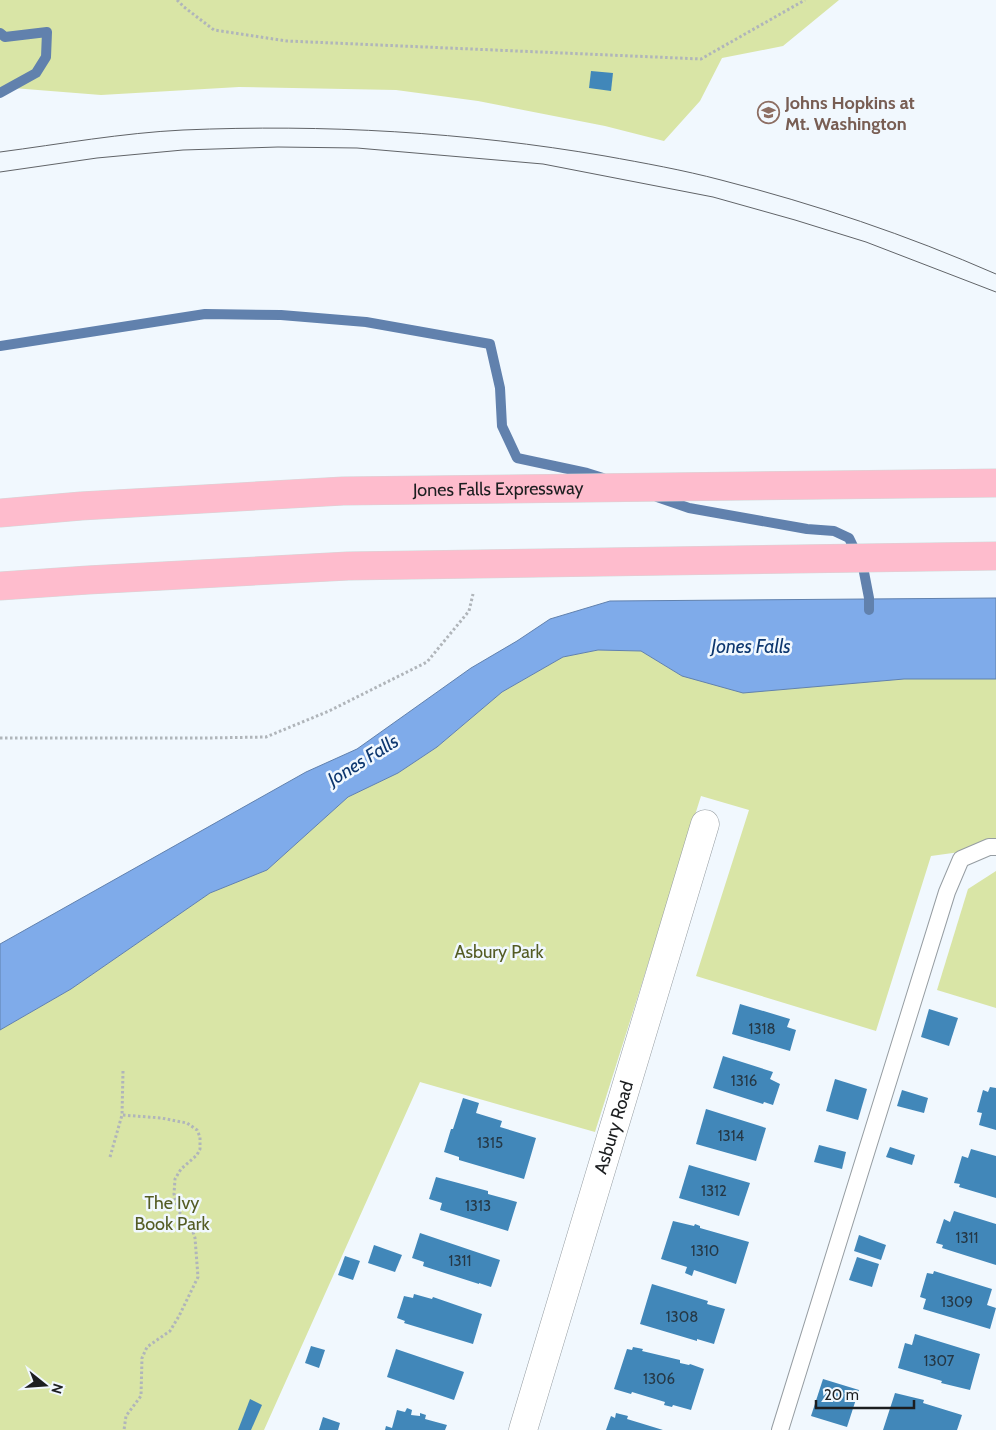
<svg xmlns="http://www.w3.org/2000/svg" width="996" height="1430" font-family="Cabin,sans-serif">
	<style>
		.green { fill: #d9e5a6 }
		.water { fill: #7fabea; stroke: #6181ad }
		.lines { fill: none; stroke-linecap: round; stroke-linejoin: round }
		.stream { stroke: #6181ad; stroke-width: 10 }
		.building { fill: #4187b9 }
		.service-casing { stroke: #969da2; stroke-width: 18 }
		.minor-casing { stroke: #969da2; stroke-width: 29 }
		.motorway-casing { stroke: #d6d6d7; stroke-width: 29 }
		.path { stroke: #b0b5ba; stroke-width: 3; stroke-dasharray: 2.5 2.5; stroke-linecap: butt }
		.service { stroke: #fff; stroke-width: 16 }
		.minor { stroke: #fff; stroke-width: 28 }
		.motorway { stroke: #febccd; stroke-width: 28 }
		.tram { stroke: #616468; stroke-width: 1 }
		.labels { text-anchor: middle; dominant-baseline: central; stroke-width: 5; stroke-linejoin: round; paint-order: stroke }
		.number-label { font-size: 15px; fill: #253846 }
		.education-label { font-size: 18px; font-weight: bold; fill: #785e54; stroke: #f1f8fe; text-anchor: start }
		.street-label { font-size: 18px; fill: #1c1e20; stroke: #f1f8fe }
		.park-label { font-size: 18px; fill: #545c24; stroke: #f1f8fe }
		.water-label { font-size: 19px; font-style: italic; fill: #0d376f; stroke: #f1f8fe }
	</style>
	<rect width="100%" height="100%" fill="#f1f8fe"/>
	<g class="green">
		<polygon points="0,0 839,0 783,46 722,58 700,101 664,141 605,126 478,101 396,90 239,87 101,95 0,87"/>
		<polygon points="598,650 641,651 682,676 996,679 996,847 931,856 876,1031 696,976 749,810 701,796 595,1132 420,1082 264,1430 0,1430 0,1030 71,989 210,893 267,870 348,797 398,773 437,747 502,692 563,657"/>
		<polygon points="996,871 996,1008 937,990 968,889"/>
	</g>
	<polygon class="water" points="996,598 996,679 904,679 743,693 682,676 641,651 598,650 563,657 502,692 437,747 398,773 348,797 267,870 210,893 71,989 0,1030 0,944 306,772 357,749 471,668 517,641 550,619 610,601"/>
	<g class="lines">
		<g class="stream">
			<polyline points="0,33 5,37 47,32 46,57 36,73 0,93"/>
			<polyline points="0,346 205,314 281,315 366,322 490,344 500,388 502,426 517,458 587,473 603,478"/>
			<polyline points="657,497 689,508 807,529 834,531 849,538 863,567 869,598 869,610"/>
		</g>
	</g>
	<g class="building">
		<polygon points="591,71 613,73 611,91 589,88"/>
		<polygon points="740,1004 790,1019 787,1027 796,1030 790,1051 732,1034"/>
		<polygon points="929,1009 958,1018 949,1046 921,1037"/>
		<polygon points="723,1056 773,1072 770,1079 780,1084 773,1105 764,1102 763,1104 713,1088"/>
		<polygon points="835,1079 867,1089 858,1120 826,1111"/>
		<polygon points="990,1087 996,1088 996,1130 979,1125 982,1113 977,1112 983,1090 988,1092"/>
		<polygon points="902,1090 928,1098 924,1113 897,1106"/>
		<polygon points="463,1098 479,1103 476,1113 502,1121 500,1127 536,1138 524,1179 459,1160 459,1157 444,1152 451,1129 453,1129"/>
		<polygon points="706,1109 766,1128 756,1161 696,1144"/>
		<polygon points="819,1145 846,1152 842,1169 814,1162"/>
		<polygon points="890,1147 915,1155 912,1165 886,1157"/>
		<polygon points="971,1149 996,1156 996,1198 959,1187 960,1184 954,1183 962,1156 968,1158"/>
		<polygon points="689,1165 750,1183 739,1216 679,1198"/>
		<polygon points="436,1177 488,1191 488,1194 517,1202 508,1231 440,1210 442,1203 429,1199"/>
		<polygon points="954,1211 996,1224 996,1265 942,1248 943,1245 936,1243 944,1219 950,1222"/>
		<polygon points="673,1221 694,1226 695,1224 700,1226 700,1228 749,1242 736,1284 694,1270 692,1276 685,1273 687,1267 661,1259"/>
		<polygon points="420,1233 500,1260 491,1287 479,1283 479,1284 423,1266 424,1262 412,1258"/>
		<polygon points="859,1235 886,1245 881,1260 854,1251"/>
		<polygon points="374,1245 402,1255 395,1272 368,1263"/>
		<polygon points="345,1256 360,1261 353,1280 338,1275"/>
		<polygon points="857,1257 879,1264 872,1287 849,1280"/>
		<polygon points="934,1271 992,1289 987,1305 996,1308 990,1329 923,1309 926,1299 920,1297 927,1273 933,1274"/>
		<polygon points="652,1284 708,1301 707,1304 725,1309 714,1344 697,1339 697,1341 640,1324"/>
		<polygon points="414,1294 432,1299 433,1297 482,1314 473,1344 404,1323 405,1321 397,1318 404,1296 413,1298"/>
		<polygon points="915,1334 980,1354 970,1390 941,1383 942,1381 898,1368 905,1343 912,1345"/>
		<polygon points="311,1346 325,1350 319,1368 305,1363"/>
		<polygon points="633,1347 643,1349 642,1351 680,1360 680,1363 689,1365 690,1364 704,1369 691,1410 673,1405 672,1407 664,1405 665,1402 632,1392 631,1394 614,1389 627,1349 632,1350"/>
		<polygon points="396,1349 464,1372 454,1400 387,1377"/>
		<polygon points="823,1379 859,1390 847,1427 811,1416"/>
		<polygon points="895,1393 924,1400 923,1403 962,1415 957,1430 883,1430"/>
		<polygon points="250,1399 262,1405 251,1430 238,1430"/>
		<polygon points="407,1408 412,1410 411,1415 420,1416 420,1413 426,1415 425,1419 447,1425 445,1430 385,1430 386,1426 392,1428 397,1410 405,1412"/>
		<polygon points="616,1413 628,1416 627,1419 663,1430 606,1430 611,1416 615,1418"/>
		<polygon points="323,1417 340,1423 338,1430 319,1430"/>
	</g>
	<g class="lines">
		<defs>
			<polyline id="service" points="780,1430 947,892 961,859 989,847 996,847"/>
			<g id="minor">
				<path id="s1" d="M523 1430 705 824"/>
			</g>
			<g id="motorway">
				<path id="s2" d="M0 513 81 506 343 491 996 483"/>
				<polyline points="0,586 88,580 348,566 996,556"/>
			</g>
		</defs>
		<use href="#service" class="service-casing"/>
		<use href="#minor" class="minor-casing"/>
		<use href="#motorway" class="motorway-casing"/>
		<g class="path">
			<polyline points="177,0 184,7 214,30 287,41 701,59 805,0"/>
			<polyline points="0,738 207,738 266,737 329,711 427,662 469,611 473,594"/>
			<polyline points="123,1071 122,1115 161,1118 187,1123 197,1130 200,1137 200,1149 197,1155 181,1169 175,1179 174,1194 178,1211 190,1223 195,1238 198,1277 179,1316 170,1331 147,1347 142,1358 141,1396 126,1416 124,1430"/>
			<polyline points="110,1157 122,1115"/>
		</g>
		<use href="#service" class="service"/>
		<use href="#minor" class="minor"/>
		<use href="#motorway" class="motorway"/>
		<g class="tram">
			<path d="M0 152C61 144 122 133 183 130 324 124 466 132 605 156 644 163 683 170 721 180 815 204 907 235 996 274"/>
			<polyline points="0,172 97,158 183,150 278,147 357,148 543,164 713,197 795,220 866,242 996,292"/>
		</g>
	</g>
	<defs>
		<symbol id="university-ring" viewBox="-11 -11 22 22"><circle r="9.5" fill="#f1f8fe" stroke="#8d6e63" stroke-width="1.5"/><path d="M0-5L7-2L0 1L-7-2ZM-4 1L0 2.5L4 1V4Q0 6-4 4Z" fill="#8d6e63"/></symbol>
	</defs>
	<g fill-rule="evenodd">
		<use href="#university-ring" x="756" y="100" width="25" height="25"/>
	</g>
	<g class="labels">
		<g class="number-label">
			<text x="762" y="1029">1318</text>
			<text x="744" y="1081">1316</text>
			<text x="731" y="1136">1314</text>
			<text x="490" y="1143">1315</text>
			<text x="714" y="1191">1312</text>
			<text x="478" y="1206">1313</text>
			<text x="967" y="1238">1311</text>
			<text x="705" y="1251">1310</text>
			<text x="460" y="1261">1311</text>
			<text x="957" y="1302">1309</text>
			<text x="682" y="1317">1308</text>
			<text x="939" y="1361">1307</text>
			<text x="659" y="1379">1306</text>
		</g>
		<g class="education-label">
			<text x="785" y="103">Johns Hopkins at<tspan x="785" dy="21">Mt. Washington</tspan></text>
		</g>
		<g class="street-label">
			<text stroke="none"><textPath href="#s2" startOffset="499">Jones Falls Expressway</textPath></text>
			<text stroke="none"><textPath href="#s1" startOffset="316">Asbury Road</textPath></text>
		</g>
		<g class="park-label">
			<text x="499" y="952">Asbury Park</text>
			<text x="172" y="1203">The Ivy<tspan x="172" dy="21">Book Park</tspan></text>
		</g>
		<g class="water-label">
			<text x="751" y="646">Jones Falls</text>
			<text transform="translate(363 760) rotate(-32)">Jones Falls</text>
		</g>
	</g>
	<g transform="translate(45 1385) rotate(107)" stroke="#f1f8fe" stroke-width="4" paint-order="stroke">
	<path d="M0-4L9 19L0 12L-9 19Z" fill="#1c1e20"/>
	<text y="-8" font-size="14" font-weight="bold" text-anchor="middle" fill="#1c1e20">N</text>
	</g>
	<path d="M816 1400v8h98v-8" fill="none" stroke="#1c1e20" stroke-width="2.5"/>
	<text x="824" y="1400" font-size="15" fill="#1c1e20" stroke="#f1f8fe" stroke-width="4" paint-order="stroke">20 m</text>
</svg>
